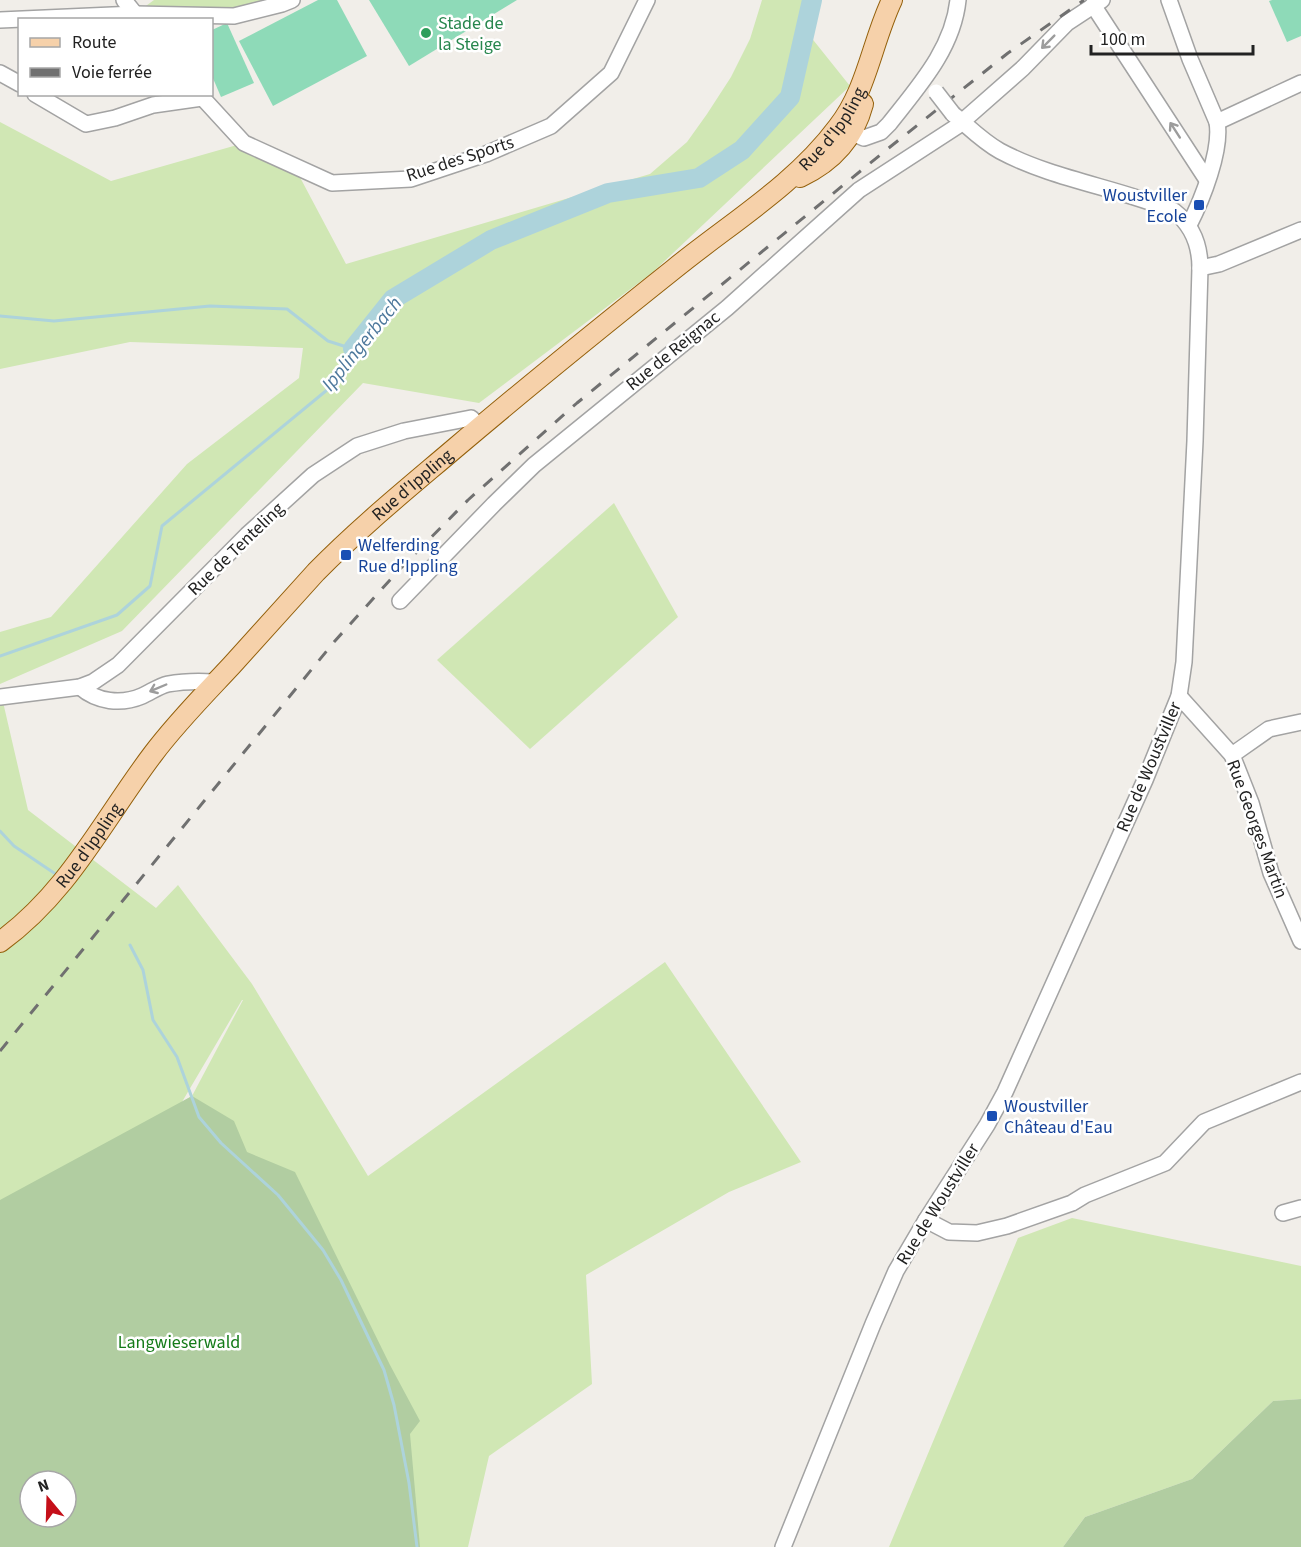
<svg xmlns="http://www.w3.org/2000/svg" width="1301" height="1547" font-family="'Source Sans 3',sans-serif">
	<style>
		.grass { fill: #d0e7b4; fill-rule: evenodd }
		.forest { fill: #b1cda1; fill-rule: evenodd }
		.pitch { fill: #8edab8 }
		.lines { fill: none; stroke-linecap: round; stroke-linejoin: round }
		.stream { stroke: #add3db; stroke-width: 3 }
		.river { stroke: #add3db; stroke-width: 20 }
		.minor-casing { stroke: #a3a3a3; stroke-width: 18 }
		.major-casing { stroke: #94600b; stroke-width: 22 }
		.minor { stroke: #fff; stroke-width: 15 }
		.major { stroke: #f6d1aa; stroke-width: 20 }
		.rail { stroke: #707070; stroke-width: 3; stroke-dasharray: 12 12; stroke-linecap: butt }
		.minor-bridge-casing { stroke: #a3a3a3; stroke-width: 18; stroke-linecap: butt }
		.minor-bridge { stroke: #fff; stroke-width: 15 }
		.oneway { stroke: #9c9c9c }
		.leisure-dot { fill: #2e9e5b; stroke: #fff; stroke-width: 2 }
		.transit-dot { fill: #1a4fb4; stroke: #fff; stroke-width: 2 }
		.labels { text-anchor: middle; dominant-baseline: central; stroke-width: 5; stroke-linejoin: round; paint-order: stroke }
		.leisure-label { font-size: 18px; fill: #27864d; stroke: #fff; text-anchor: start }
		.street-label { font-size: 18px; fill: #222; stroke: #fff }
		.transit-label { font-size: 18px; fill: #164399; stroke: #fff; text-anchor: start }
		.park-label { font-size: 18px; fill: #147b18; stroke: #fff }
		.water-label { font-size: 20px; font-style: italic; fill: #4d789c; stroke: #fff }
	</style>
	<rect width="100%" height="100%" fill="#f1eee9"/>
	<g class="grass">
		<polygon points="154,0 292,0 234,16 135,14"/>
		<polygon points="762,0 812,0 806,31 850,86 653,272 479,403 363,383 122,631 0,684 0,632 51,617 187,464 299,378 303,348 130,342 0,369 0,122 111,181 244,143 294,166 346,264 650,174 687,142 707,114 731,77 750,39"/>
		<polygon points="614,503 678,617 530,749 437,660"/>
		<path d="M0 689 28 810 156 908 178 885 252 984 368 1176 665 962 801 1162 729 1192 586 1275 592 1384 489 1456 468 1547H0ZM243 1000 192 1096 182 1102 242 1000ZM30 1481H66V1517H30Z"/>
		<polygon points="1072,1218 1301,1266 1301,1399 1273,1401 1192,1479 1085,1517 1063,1547 889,1547 1018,1238"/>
	</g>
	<g class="forest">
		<path d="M192 1096 234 1121 247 1152 295 1172 390 1365 420 1421 410 1434 420 1547H0V1200ZM30 1481H66V1517H30Z"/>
		<polygon points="1301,1399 1301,1547 1063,1547 1085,1517 1192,1479 1273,1401"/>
	</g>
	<g class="pitch">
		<polygon points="318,0 337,0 367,56 273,106 239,41"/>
		<polygon points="369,0 517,0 409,66"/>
		<polygon points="1272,0 1301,0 1301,36 1287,42 1269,1"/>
		<polygon points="227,23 254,83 221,97 212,76 212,30"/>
	</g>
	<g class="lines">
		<g class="stream">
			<polyline points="0,316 54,321 210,306 287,309 328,341 353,349 327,390 162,526 150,586 117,615 0,656"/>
			<polyline points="0,831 14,846 57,875"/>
			<polyline points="130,945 143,970 153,1020 177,1057 199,1117 221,1143 278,1195 323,1250 341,1280 384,1370 394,1405 409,1483 417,1547"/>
		</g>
		<polyline class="river" points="353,349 393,299 491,240 608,193 699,178 742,150 790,97 812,0"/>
		<defs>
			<g id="minor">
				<polyline points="124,0 140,20"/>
				<path d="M1169 0 1190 59 1217 122C1222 150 1202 200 1189 225"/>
				<polyline points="1093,5 1207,180"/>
				<polyline points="0,20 135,14 234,16 282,4 292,0"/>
				<polyline points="0,73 20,84"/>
				<polyline points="35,94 86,124 115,118 153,105 202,98"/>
				<polyline points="199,94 244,143 332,183 411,179 486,154 551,126 611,73 647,0"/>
				<polyline points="1217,122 1301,83"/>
				<path d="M841 128 864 138 881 132 889 124C918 87 953 49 958 0"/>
				<polyline points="1200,268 1219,264 1301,230"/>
				<polyline points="400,601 494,504 534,465 727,308 859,190 956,127 1023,68 1067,23 1102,0"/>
				<path d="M80 687C97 702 121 705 142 696 151 692 159 686 168 684 184 681 200 681 215 682"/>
				<polyline points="1179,696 1232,755 1251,803 1271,873 1301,941"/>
				<polyline points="0,697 80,687 93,682 118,665 247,535 313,475 357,446 404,431 471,418 481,427"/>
				<polyline points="1232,755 1269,729 1301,722"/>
				<polyline points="1283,1213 1301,1208"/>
				<polyline points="926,1220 949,1232 977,1233 1007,1226 1072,1203 1085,1195 1165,1163 1204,1122 1301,1082"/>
				<path d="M783 1547 873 1324 896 1271 926 1220 987 1125 1005 1092 1145 780 1179 696 1184 662 1195 441 1200 268C1200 245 1193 226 1174 211 1119 188 1052 179 1000 151 982 141 969 127 953 114"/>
			</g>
			<g id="major">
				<path d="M800 177C832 162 854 138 863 104"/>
				<path id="s1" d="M0 942C69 892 103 820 153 754 177 722 205 694 232 665 260 634 288 603 316 572 359 528 407 489 454 449 526 388 600 328 674 269 729 224 795 185 838 127 867 90 872 42 892 0"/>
			</g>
		</defs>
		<use href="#minor" class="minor-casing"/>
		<use href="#major" class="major-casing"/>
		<use href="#minor" class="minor"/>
		<use href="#major" class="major"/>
		<polyline class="rail" points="0,1051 334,642 399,570 468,500 577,403 885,151 1008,53 1084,0"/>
		<defs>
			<polyline id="minor-bridge" points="936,92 953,114"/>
		</defs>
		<use href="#minor-bridge" class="minor-bridge-casing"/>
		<use href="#minor-bridge" class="minor-bridge"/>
	</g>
	<defs><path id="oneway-shaft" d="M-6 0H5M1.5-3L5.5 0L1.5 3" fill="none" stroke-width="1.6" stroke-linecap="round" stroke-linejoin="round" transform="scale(1.5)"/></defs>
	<g class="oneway">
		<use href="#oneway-shaft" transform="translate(1048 42) rotate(135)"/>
		<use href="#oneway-shaft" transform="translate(1175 130) rotate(-123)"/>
		<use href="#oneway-shaft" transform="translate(158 688) rotate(157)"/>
	</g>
	<circle class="leisure-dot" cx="426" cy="33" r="6"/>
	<g class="transit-dot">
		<rect x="1193" y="199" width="12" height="12" rx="3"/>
		<rect x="340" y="549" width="12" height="12" rx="3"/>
		<rect x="986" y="1110" width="12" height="12" rx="3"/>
	</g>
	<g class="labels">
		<g class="leisure-label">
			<text x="438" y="23">Stade de<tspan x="438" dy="21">la Steige</tspan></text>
		</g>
		<g class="street-label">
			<text stroke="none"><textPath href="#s1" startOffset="1170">Rue d'Ippling</textPath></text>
			<text transform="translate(460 159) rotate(-18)">Rue des Sports</text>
			<text transform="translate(673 351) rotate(-39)">Rue de Reignac</text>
			<text stroke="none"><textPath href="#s1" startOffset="618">Rue d'Ippling</textPath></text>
			<text transform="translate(236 549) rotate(-44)">Rue de Tenteling</text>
			<text transform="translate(1149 767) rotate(-67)">Rue de Woustviller</text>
			<text transform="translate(1257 829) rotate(70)">Rue Georges Martin</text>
			<text stroke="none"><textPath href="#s1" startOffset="132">Rue d'Ippling</textPath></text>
			<text transform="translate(938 1204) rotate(-58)">Rue de Woustviller</text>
		</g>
		<g class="transit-label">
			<text x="1187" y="195" text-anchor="end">Woustviller<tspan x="1187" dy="21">Ecole</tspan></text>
			<text x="358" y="545">Welferding<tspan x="358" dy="21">Rue d'Ippling</tspan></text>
			<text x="1004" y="1106">Woustviller<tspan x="1004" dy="21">Château d'Eau</tspan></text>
		</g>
		<g class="park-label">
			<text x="179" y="1342">Langwieserwald</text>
		</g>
		<g class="water-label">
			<text transform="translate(362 344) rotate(-51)">Ipplingerbach</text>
		</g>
	</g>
	<rect x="18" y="18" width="195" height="78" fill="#ffffff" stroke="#a7a7a7" stroke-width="1.5"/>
	<rect x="30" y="38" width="30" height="9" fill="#f6d1aa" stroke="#a7a7a7" stroke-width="1.5"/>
	<text x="72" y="48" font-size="18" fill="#222222">Route</text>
	<rect x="30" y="68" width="30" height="9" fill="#707070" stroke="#a7a7a7" stroke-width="1.5"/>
	<text x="72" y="78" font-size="18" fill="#222222">Voie ferrée</text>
	<g transform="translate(48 1499) rotate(341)"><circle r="28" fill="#ffffff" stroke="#a7a7a7" stroke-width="1.5"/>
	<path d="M0-4.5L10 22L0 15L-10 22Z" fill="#c50f19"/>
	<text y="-9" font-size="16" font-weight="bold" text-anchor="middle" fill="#222222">N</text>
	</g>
	<path d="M1091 45v9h162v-9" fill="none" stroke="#222222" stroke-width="3"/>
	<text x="1100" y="45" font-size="18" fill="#222222" stroke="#ffffff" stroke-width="4.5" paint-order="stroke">100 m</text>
</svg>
